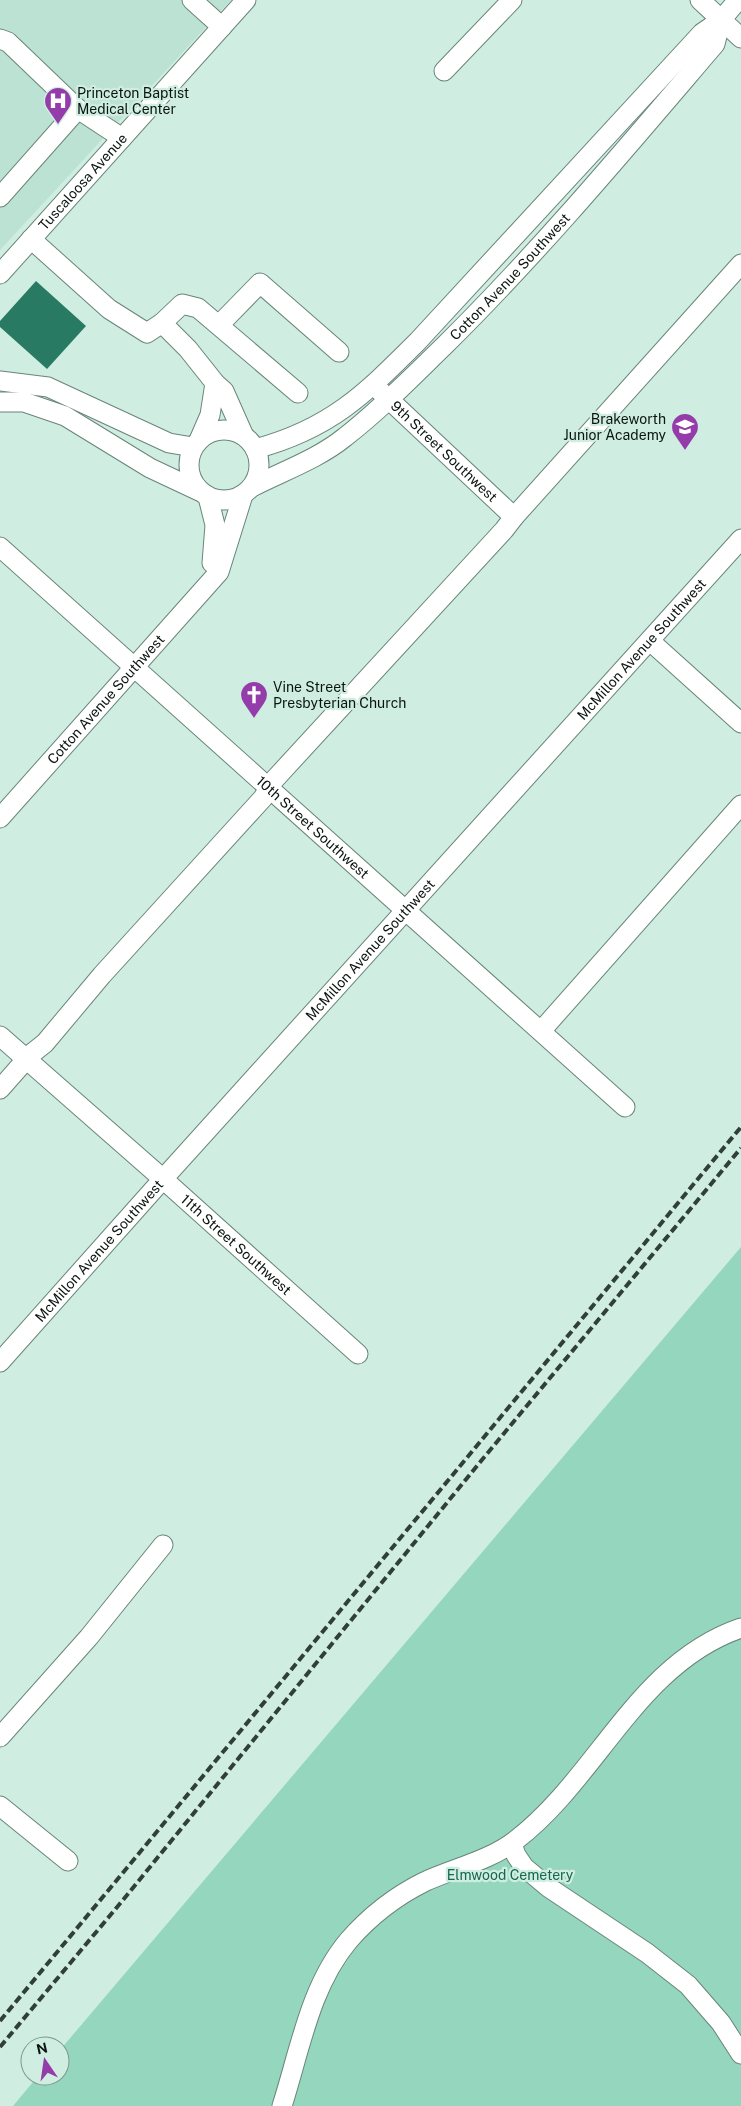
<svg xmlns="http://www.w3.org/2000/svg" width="741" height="2106" font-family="'Public Sans',sans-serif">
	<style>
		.built { fill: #bce2d3 }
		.green { fill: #94d7be }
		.building { fill: #297a62 }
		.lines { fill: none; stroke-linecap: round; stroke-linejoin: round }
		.minor-casing { stroke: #69857a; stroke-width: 21 }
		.minor { stroke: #fff; stroke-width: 19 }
		.rail { stroke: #313f39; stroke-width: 4; stroke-dasharray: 8 4; stroke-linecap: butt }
		.labels { text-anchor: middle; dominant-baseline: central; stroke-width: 4.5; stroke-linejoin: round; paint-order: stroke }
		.poi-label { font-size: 14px; fill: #0a1410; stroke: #cfede1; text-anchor: start }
		.street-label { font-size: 14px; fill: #0a1410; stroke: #cfede1 }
		.park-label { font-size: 14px; fill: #166650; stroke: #cfede1 }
	</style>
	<rect width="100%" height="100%" fill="#cfede1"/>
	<polygon class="built" points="0,0 231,0 0,250"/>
	<polygon class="green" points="741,1247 741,2106 13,2106 38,2076 60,2076 60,2050"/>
	<polygon class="building" points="36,281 86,326 47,369 0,327 0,321"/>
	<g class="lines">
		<defs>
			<g id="minor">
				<polyline points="192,0 222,27"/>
				<polyline points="700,0 741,38"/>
				<polyline points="0,39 8,42 78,109 122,138"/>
				<polyline points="444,71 512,0"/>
				<polyline points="0,197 78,109"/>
				<polyline points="31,239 109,309 147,333 162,323 188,349 215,383"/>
				<path id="s1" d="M0 274 246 0"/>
				<polyline points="162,323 182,304 198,308 298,393"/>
				<polyline points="219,325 260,283 339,352"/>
				<polyline points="0,381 48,387 169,443 193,447"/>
				<path id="s2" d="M380 391 514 517"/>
				<polyline points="0,402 24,402 65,416 150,468 199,491"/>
				<circle cx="224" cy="465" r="35"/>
				<polyline points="200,438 210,415 215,383 224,391 244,436"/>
				<path d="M255 449C330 429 364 395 418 341L702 33 721 20 738 0"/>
				<path id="s3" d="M252 487C283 471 318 459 345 437 381 409 413 376 445 345 541 250 627 147 715 44L721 20"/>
				<polyline points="208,497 215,525 212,563"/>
				<path id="s4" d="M0 547 625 1107"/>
				<polyline points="650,641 741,723"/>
				<path id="s5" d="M0 818 219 572 243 495"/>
				<polyline points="541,1031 741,805"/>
				<path id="s6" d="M0 1036 163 1179 358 1354"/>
				<polyline points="0,1089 30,1055 45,1043 102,975 263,798 274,780 504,530 514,517 741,264"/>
				<path id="s7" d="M0 1362 163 1179 741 539"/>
				<polyline points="0,1737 89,1637 163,1545"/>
				<polyline points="0,1806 68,1861"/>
				<polyline points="512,1844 516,1855 524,1867 548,1887 647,1953 688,1985 721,2023 741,2054"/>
				<path d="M282 2106C300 2050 310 1986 349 1940 370 1916 396 1896 424 1882 454 1868 489 1861 516 1840 598 1777 638 1663 741 1628"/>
			</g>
		</defs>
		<use href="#minor" class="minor-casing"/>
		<use href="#minor" class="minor"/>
		<g class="rail">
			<polyline points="0,2021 741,1127"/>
			<polyline points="0,2047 123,1900 481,1461 741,1148"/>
		</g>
	</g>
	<defs>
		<symbol id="hospital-pin" viewBox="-11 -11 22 30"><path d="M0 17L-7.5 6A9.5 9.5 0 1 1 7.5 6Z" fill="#943ca9" stroke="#cfede1"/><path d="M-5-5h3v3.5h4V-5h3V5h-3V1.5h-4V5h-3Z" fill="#fff"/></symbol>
		<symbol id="school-pin" viewBox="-11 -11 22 30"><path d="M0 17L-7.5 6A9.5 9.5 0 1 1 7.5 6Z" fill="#943ca9" stroke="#cfede1"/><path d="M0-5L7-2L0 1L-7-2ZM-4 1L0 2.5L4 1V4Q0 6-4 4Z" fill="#fff"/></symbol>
		<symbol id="church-pin" viewBox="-11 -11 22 30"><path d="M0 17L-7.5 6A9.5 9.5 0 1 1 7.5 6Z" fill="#943ca9" stroke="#cfede1"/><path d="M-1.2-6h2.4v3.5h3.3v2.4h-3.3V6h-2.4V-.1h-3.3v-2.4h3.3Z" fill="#fff"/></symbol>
	</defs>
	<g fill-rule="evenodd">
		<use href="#hospital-pin" x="42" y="85" width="32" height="43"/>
		<use href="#school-pin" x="669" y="411" width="32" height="43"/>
		<use href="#church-pin" x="238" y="679" width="32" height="43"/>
	</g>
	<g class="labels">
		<g class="poi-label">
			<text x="77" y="93">Princeton Baptist<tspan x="77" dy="16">Medical Center</tspan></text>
			<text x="666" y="419" text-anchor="end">Brakeworth<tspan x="666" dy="16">Junior Academy</tspan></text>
			<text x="273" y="687">Vine Street<tspan x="273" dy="16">Presbyterian Church</tspan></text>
		</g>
		<g class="street-label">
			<text stroke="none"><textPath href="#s1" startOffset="124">Tuscaloosa Avenue</textPath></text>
			<text stroke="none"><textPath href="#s3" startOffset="336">Cotton Avenue Southwest</textPath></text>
			<text stroke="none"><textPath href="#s2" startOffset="88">9th Street Southwest</textPath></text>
			<text stroke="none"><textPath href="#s7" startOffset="959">McMillon Avenue Southwest</textPath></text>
			<text stroke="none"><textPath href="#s5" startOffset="159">Cotton Avenue Southwest</textPath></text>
			<text stroke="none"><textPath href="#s4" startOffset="420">10th Street Southwest</textPath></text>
			<text stroke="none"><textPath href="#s7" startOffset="554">McMillon Avenue Southwest</textPath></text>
			<text stroke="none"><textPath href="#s6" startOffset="315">11th Street Southwest</textPath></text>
			<text stroke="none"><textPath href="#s7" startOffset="149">McMillon Avenue Southwest</textPath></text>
		</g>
		<g class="park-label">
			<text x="510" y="1875">Elmwood Cemetery</text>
		</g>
	</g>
	<g transform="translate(45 2061) rotate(347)"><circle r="24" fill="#cfede1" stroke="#80968d"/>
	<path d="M0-4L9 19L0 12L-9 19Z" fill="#943ca9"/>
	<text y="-8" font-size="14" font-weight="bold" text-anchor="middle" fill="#0a1410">N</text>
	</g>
</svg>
